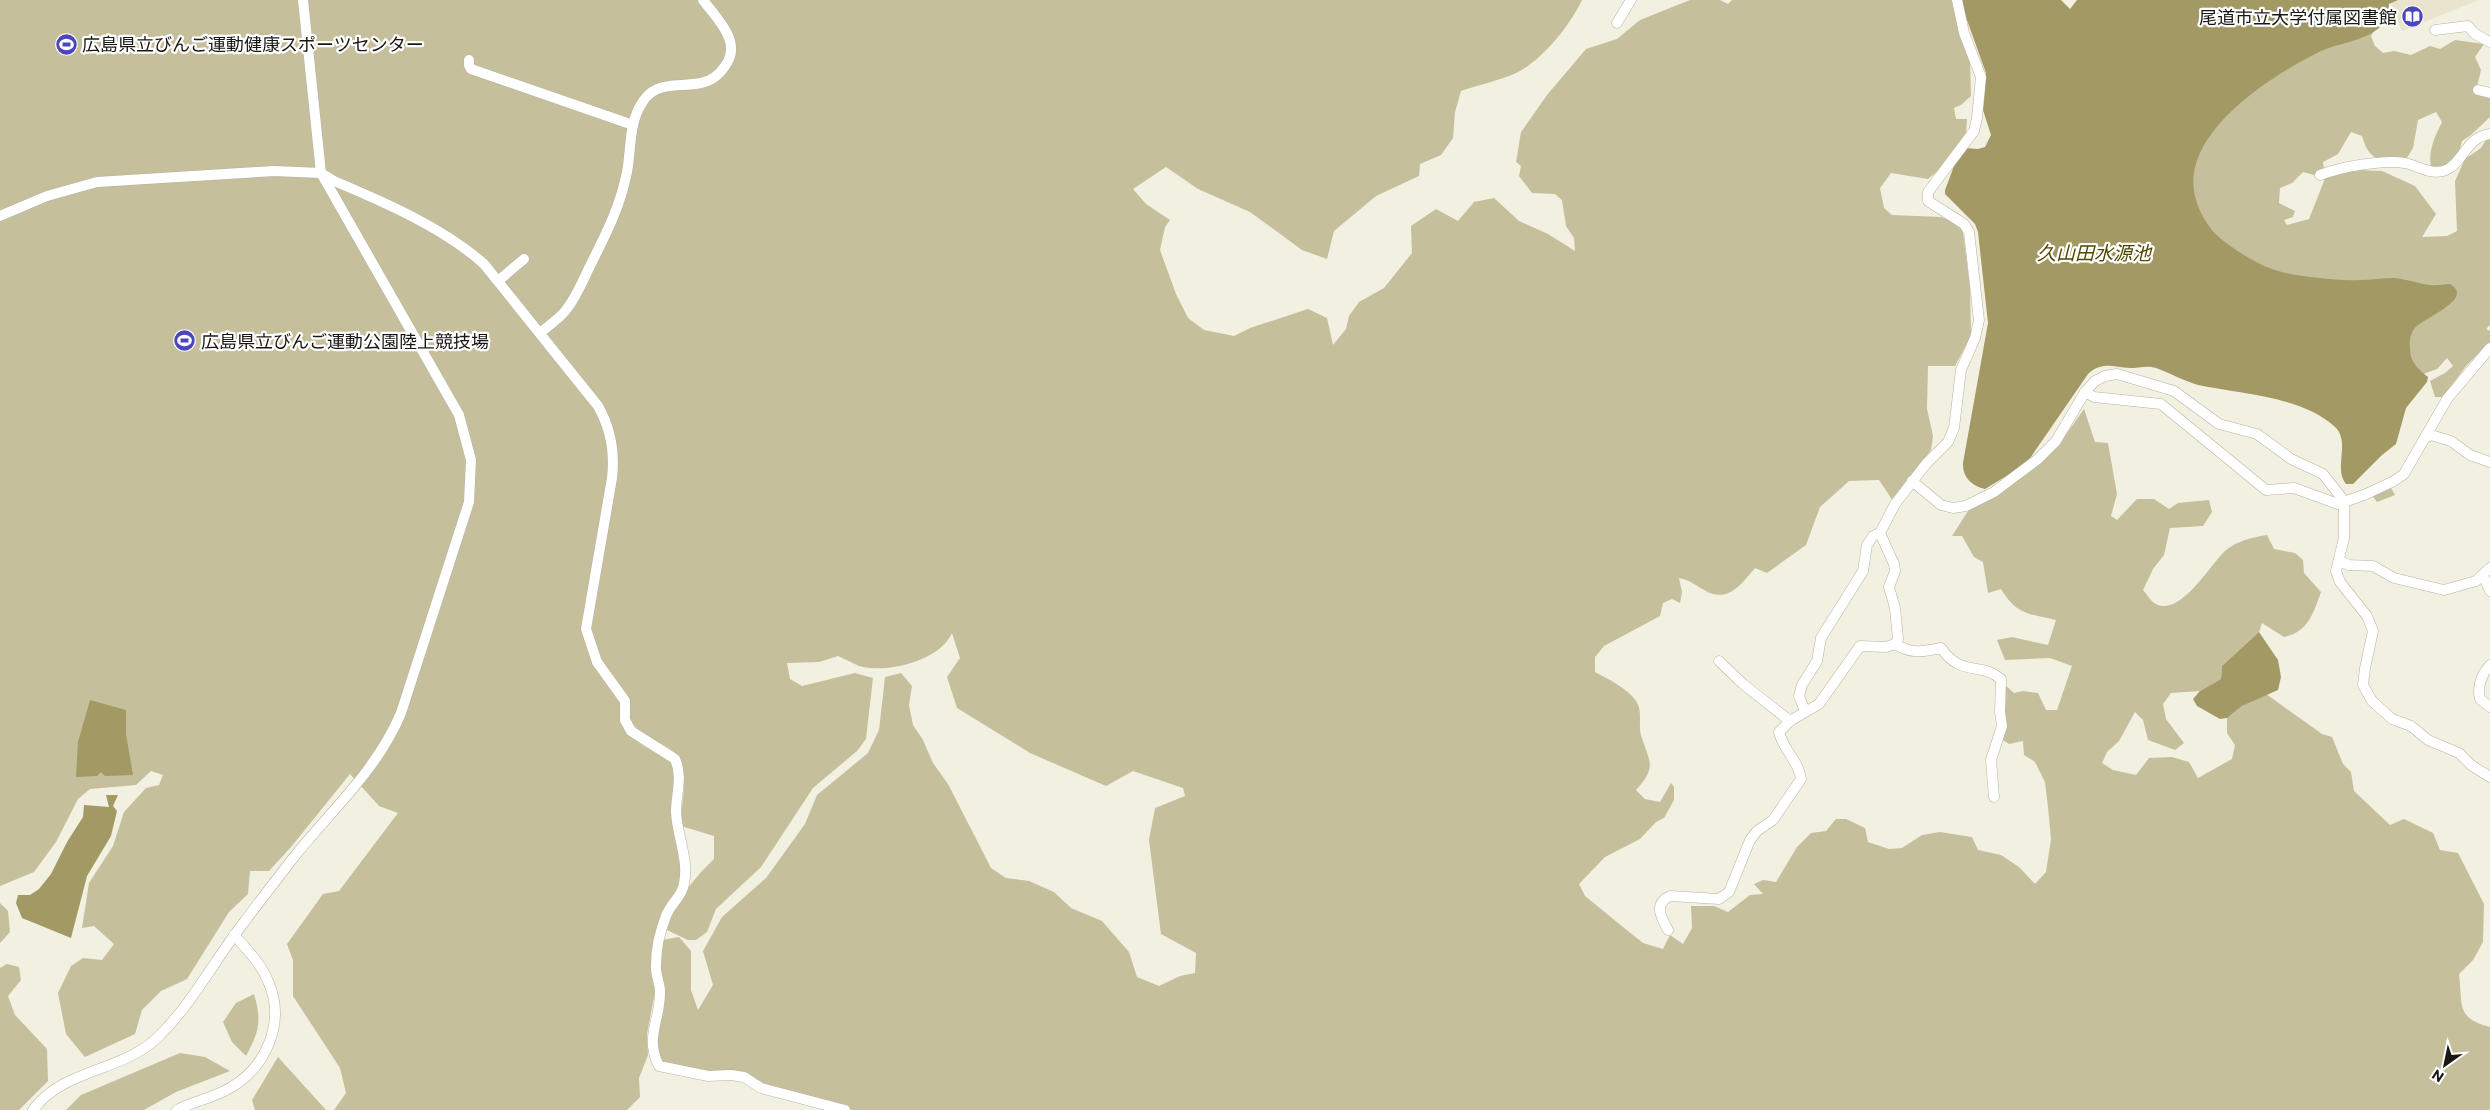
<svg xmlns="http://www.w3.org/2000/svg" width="2490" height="1110" font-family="Commissioner,'Noto Sans JP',sans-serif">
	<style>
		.built { fill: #e8e4cd }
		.green { fill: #c5bf9c }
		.water { fill: #a39965 }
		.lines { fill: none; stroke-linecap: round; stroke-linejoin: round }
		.minor-casing { stroke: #b6b3a5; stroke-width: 11 }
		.minor { stroke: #fff; stroke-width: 10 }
		.labels { text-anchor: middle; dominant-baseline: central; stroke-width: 4.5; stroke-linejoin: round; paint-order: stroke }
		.poi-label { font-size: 18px; fill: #181712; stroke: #fff; text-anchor: start }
		.water-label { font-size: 19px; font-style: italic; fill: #524702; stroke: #fff }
	</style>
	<rect width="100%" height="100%" fill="#f2f0e0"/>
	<polygon class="built" points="2398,0 2479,0 2402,31 2391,3"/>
	<g class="green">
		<path d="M0 0H1582C1569 27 1542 61 1514 74 1497 81 1479 85 1461 91L1455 112 1453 138 1441 155 1420 164 1419 176 1376 196 1334 231 1327 259 1302 250 1250 212 1198 189 1166 167 1133 189 1146 204 1170 220 1165 227 1160 250 1176 294 1188 318 1204 330 1234 336 1250 328 1308 309 1327 318 1333 345 1346 329 1349 316 1359 302 1384 288 1412 253 1411 226 1436 209 1458 221 1474 202 1494 198 1519 221 1548 234 1575 251 1574 238 1566 226 1562 200 1555 194 1532 193 1519 176 1521 166 1516 162 1521 132 1547 95 1586 49 1617 39 1640 20 1690 0H1720L1728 4 1732 0H1953L1970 62 1971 96 1961 105 1954 108 1956 119H1967L1966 134 1941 168 1928 179 1891 173 1880 188 1884 208 1892 215 1941 217 1962 225 1970 286 1971 336 1955 366H1928L1927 409 1933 436 1931 450 1893 501 1879 480 1849 481 1820 507 1806 545 1767 573 1755 568C1741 585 1727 604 1704 590 1695 585 1690 580 1679 578L1682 592 1680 603 1672 599 1663 603 1660 616 1604 646 1595 657V672C1608 679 1627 688 1636 701 1643 711 1638 724 1641 735 1649 762 1658 766 1636 790L1645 799 1660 802 1671 783 1674 787V800L1664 818 1656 822 1640 839 1605 857 1579 884 1585 896 1623 927 1643 943 1663 949 1670 935 1683 944 1692 928 1691 906H1714L1728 912 1750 895 1763 894 1754 884 1763 880 1776 882 1797 847 1811 833 1826 831 1836 819H1846L1865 828 1868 842 1889 849 1902 848 1922 835 1940 832 1972 837 1978 850 2001 855 2019 867 2035 884 2046 872 2051 839 2048 807 2045 782 2035 762 2024 755 2023 741 2009 744 2003 740 2005 685 2014 693 2023 691 2038 693 2046 710H2057L2072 666 2050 658 2005 660 1997 640 2012 637 2048 645 2056 620C2027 613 2017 615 2001 589L1988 593 1983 562 1974 557 1962 536H1952L1970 508 2062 440 2084 409 2095 442 2108 443 2117 494 2111 516 2117 520 2137 499H2154L2169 509 2178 503 2209 500 2212 512 2203 526 2170 528 2164 555 2153 569 2143 590C2147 594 2151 602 2156 604 2180 617 2210 565 2225 551 2238 540 2251 538 2267 535L2274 549 2295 553 2303 560 2304 573 2321 592C2313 614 2308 632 2284 637L2262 623 2259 632 2222 666 2221 679 2200 691 2171 693 2163 704 2166 719 2184 743 2175 750 2148 740 2143 720 2135 712 2119 741 2107 752 2102 763 2113 770 2136 775 2149 758 2172 757 2189 762 2198 778 2232 759 2235 745 2227 733V718L2242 706 2266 694 2322 734 2332 737 2343 764 2351 772 2354 791 2390 825 2404 819 2433 833 2440 850 2458 853 2484 904 2483 942 2473 960 2459 974C2463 1004 2455 1018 2490 1027V1108L2489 1110H853L762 1086 660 1064 655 1053 658 966 662 940 679 937 691 951V990L698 1010 713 985 703 951 722 917 766 878 805 824 817 795 868 753 879 730 885 677 901 673 912 686 909 705 913 725 923 740 933 763 948 784 991 868 1006 878 1029 881 1054 892 1071 908 1102 921 1129 952 1137 977 1159 986 1180 976 1195 973 1196 953 1161 934 1149 840 1155 808 1185 796 1183 788 1133 771 1106 786 1030 753 957 708 947 677 960 658 952 633C940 661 886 674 859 666 852 663 845 659 838 656L819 662 787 663 790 679 802 686 855 673 873 678 866 739 857 751 813 788 761 867 716 909 707 932 696 940H688L667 930C674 903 694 878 714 859V836L681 826C680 798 695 763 667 747 657 741 642 736 635 726L626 732 642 745 672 762 675 781 671 812 681 871 677 891 661 913 655 938 651 966 655 992 647 1034 648 1055 639 1078 640 1097 627 1110H334L346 1093 340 1068 293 996V960L287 944 323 894 339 891 398 813 379 806 350 774 291 847 269 871H250L248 894 229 912 187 979 161 991 142 1010 135 1034 85 1057 66 1034 58 993 71 966 83 958 102 960 114 944 94 926 82 928 89 883 113 846 124 812 146 788 159 785 163 775 151 771 136 785 90 789 78 799 56 842 34 872 0 886Z"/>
		<path d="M2380 21 2371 36 2375 46 2383 53 2394 51 2411 55 2430 46 2440 49 2455 40 2484 44 2475 57 2481 70 2476 91 2490 98V117L2471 135 2462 141 2456 163 2441 171 2431 167C2428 151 2435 136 2442 122L2436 112 2418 120 2413 148 2405 161C2379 159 2370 163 2362 136L2351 132 2338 154 2323 162 2324 169 2314 175 2303 172 2292 183 2280 188 2279 203 2295 211 2293 217 2284 220 2287 225 2309 219 2326 176 2358 170 2382 171 2415 186 2436 214 2422 237 2447 236 2457 231 2455 181 2465 159 2481 148 2490 133V325L2486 329 2490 331V342L2466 366 2443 397H2435L2430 381 2445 373 2453 366 2447 358 2437 369 2423 374 2403 355 2430 285 2281 279 2195 227 2186 157 2248 81Z"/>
		<polygon points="2390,486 2395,495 2377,502 2371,494"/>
		<polygon points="0,903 8,911 10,932 0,943"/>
		<polygon points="7,964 19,967 21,980 8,996 15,1015 47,1049 48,1081 19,1110 0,1110 0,968"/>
		<path d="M254 994C262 1021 259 1032 246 1056L232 1042 223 1022 236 1003Z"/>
		<polygon points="180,1053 205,1057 230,1071 176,1092 144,1110 66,1110 81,1095"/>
		<polygon points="278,1057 326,1110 255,1110 252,1100"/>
	</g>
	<g class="water">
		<path d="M1962 0H2061L2070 9 2077 0H2398L2389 4C2388 13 2387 22 2379 28 2362 42 2336 43 2317 53 2267 78 2174 138 2197 203 2202 218 2212 233 2225 242 2259 267 2277 274 2319 278 2332 279 2346 281 2360 280 2371 280 2383 278 2394 278 2407 279 2419 284 2431 285 2437 286 2444 284 2450 284 2476 299 2422 318 2414 329 2410 335 2409 342 2410 348 2410 353 2411 359 2414 363 2417 368 2423 373 2428 377L2427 382 2406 408 2396 444 2382 455 2353 484H2346C2333 468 2351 442 2335 427 2301 396 2241 394 2198 385 2184 381 2170 373 2156 368 2147 365 2139 368 2130 368 2113 367 2102 361 2088 374L2026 464 1985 489C1972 486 1962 477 1963 463L1988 323 1978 232 1975 224 1945 194V190L1954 166 1966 148 1978 149 1985 147 1991 135 1982 107 1986 73 1963 9Z"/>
		<polygon points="2259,632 2278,660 2281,677 2278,690 2242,706 2227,718 2220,719 2197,706 2193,699 2200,691 2221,679 2222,666"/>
		<polygon points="90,700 126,710 126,734 133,775 105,776 101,772 97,776 76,777 78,742"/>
		<polygon points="106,795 118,795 113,806 117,811 111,836 87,876 71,938 22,918 16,903 18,895 30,895 39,889 51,874 67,842 83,817 84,805 109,807"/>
	</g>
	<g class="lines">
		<defs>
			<g id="minor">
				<polyline points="1617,23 1631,0"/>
				<polyline points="2435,30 2468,26 2475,34 2490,42"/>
				<polyline points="469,60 469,65 471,69 633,125"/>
				<polyline points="2478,90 2490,93"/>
				<path d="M2320 175C2341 167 2383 159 2405 163 2418 166 2433 176 2446 170 2464 162 2465 138 2490 134"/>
				<path d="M0 216 47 196 97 182 274 171 321 173 334 181C384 202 444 228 484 264L598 406C611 429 615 452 612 478L586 629 597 662 625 701V720L631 731 675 759C683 777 676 794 676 812 677 836 689 859 684 884 682 897 670 904 666 916 660 931 656 950 656 965 655 974 660 983 660 991 661 1020 644 1036 659 1066L708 1076 731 1075 744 1077 761 1088 845 1110"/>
				<polyline points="498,281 524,259"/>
				<path d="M540 333C548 326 559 319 566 310 577 296 583 280 591 264 607 232 620 207 627 172 631 151 629 128 639 108 653 79 675 88 701 83 712 81 719 75 725 66 743 42 717 19 703 0"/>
				<polyline points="2085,392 2094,397 2161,404 2266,490 2294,488 2338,504 2364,495 2394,481 2404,474 2447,399 2490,348"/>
				<polyline points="2425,438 2431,435 2451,441 2470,455 2490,462"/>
				<polyline points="1912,481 1941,505 1953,508 1966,506 1994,492 2038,459 2056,441 2085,392 2095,381 2105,376 2117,374 2174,391 2219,424 2257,434 2291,459 2323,474 2344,501 2344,538 2336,571 2340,582 2367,616 2373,631 2365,668 2363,685 2372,701 2392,719 2411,726 2428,740 2459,753 2471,765 2490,777"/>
				<polyline points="2339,561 2349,565 2373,566 2394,578 2444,590 2476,581 2490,568"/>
				<polyline points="2483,575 2490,591"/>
				<path d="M1895 644C1911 654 1922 652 1941 648 1962 678 1980 661 2001 679L2000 712 2002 726 1991 760 1994 797"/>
				<polyline points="1719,661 1743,684 1790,721 1819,704 1860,646 1886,647 1895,644 1898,639 1895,608 1889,587 1895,571 1894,564 1880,533 1895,504 1926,464 1948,442 1954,428 1961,370 1975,338 1979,320 1969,232 1964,224 1928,201 1928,192 1974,131 1977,118 1981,77 1964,33 1957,0"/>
				<path d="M2490 665C2481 675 2477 686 2480 699L2490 707"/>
				<polyline points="1805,711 1799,696 1802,685 1817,661 1821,638 1863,571 1867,545 1873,536 1880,533"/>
				<path d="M1668 930C1661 917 1653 904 1670 896L1719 899 1729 892 1750 840 1757 831 1773 820 1801 779C1799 761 1783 750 1779 732L1790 721"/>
				<path d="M33 1110C63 1069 120 1072 156 1039 191 1006 215 959 245 921 262 898 280 875 298 852 335 807 378 768 401 713L469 502 471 460 459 415 321 173 303 0"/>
				<path d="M177 1110C194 1101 213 1098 230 1088 267 1067 286 1021 268 981 261 964 246 948 234 935"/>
			</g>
		</defs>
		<use href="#minor" class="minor-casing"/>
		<use href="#minor" class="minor"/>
	</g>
	<defs>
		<symbol id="library-disc" viewBox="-11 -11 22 22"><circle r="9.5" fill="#4b46bd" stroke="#fff"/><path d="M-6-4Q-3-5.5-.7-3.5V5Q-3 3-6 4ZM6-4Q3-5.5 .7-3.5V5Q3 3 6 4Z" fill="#fff"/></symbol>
		<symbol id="stadium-disc" viewBox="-11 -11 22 22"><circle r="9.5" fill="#4b46bd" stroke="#fff"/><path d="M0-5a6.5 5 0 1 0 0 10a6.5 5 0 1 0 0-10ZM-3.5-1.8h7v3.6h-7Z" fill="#fff"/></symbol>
	</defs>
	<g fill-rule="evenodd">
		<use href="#library-disc" x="2400" y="4" width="25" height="25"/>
		<use href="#stadium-disc" x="54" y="32" width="25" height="25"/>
		<use href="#stadium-disc" x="172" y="328" width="25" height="25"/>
	</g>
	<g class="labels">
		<g class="poi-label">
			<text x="2397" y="17" text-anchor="end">尾道市立大学付属図書館</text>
			<text x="82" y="44">広島県立びんご運動健康スポーツセンター</text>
			<text x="201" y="341">広島県立びんご運動公園陸上競技場</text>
		</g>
		<g class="water-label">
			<text x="2094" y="252">久山田水源池</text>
		</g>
	</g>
	<g transform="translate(2445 1065) rotate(213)" stroke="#ffffff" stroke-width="4" paint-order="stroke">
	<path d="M0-4L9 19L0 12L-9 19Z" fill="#181712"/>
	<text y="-8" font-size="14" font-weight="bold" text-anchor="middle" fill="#181712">N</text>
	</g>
</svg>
